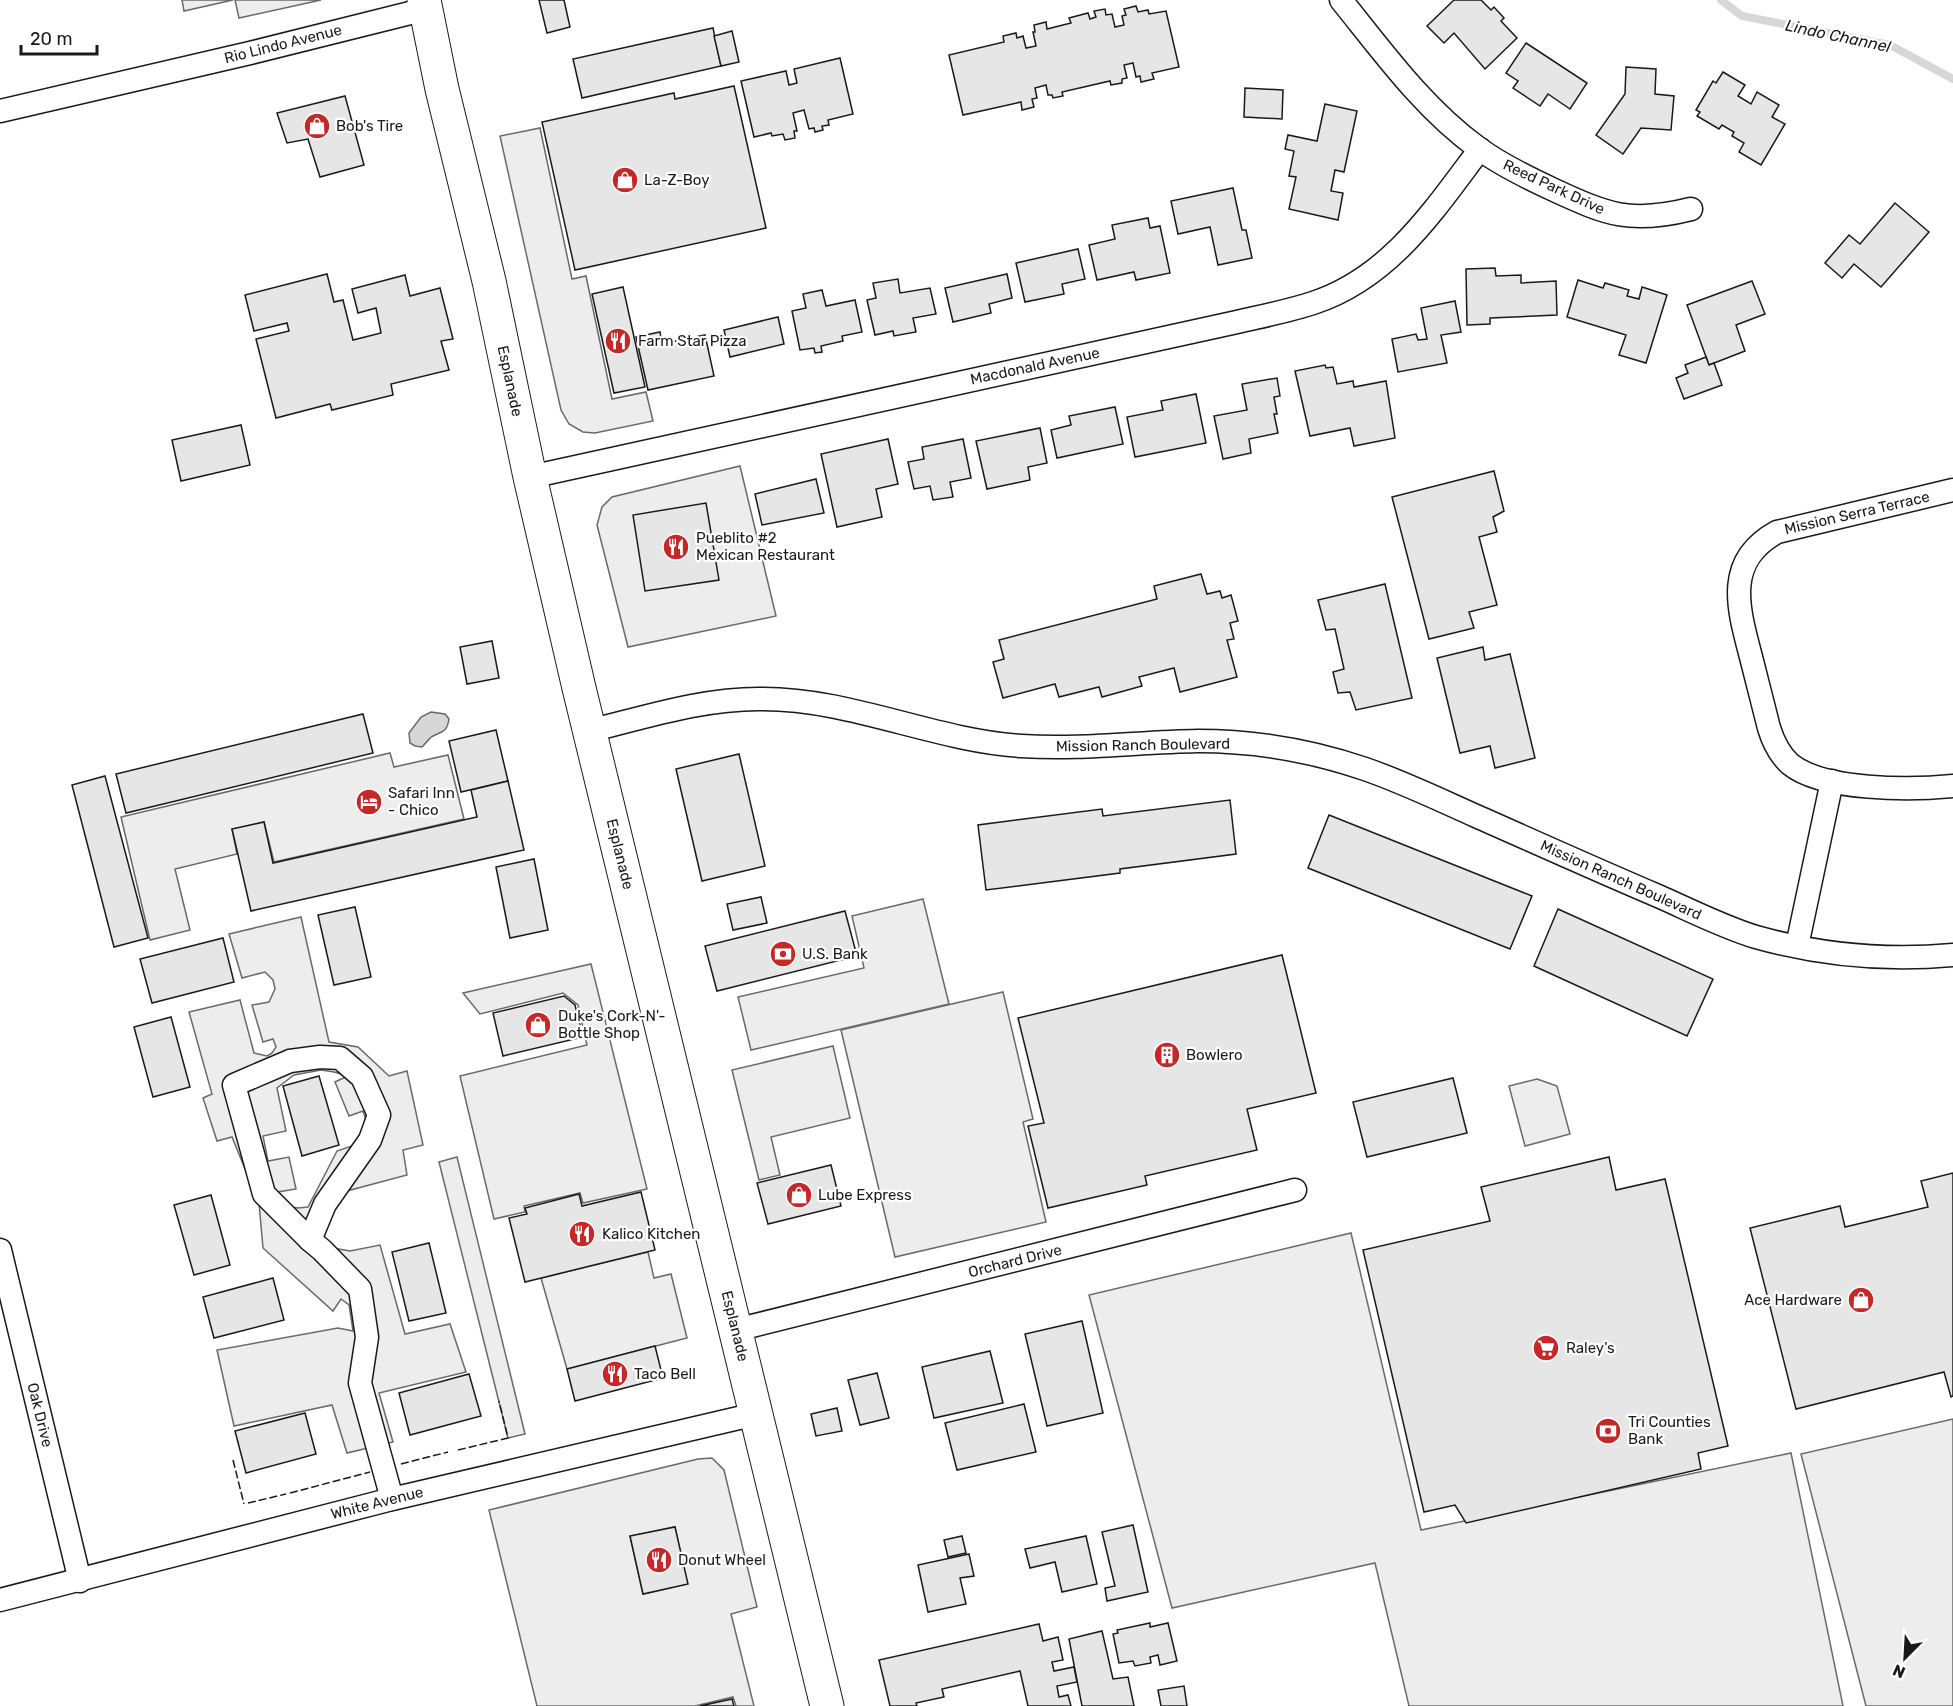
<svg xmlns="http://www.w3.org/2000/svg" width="1953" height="1706" font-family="Rubik,sans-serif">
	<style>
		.built { fill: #ededed; stroke: #6a6a6a; stroke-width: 1.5; fill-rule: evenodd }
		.water { fill: #d7d7d7; stroke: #6a6a6a; stroke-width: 1.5 }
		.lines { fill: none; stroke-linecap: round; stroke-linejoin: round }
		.stream { stroke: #d7d7d7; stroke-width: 8 }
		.building { fill: #e6e6e6; stroke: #1a1a1a; stroke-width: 1.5 }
		.minor-casing { stroke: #1a1a1a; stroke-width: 25 }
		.secondary-casing { stroke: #1a1a1a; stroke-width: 35 }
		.minor { stroke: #fff; stroke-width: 22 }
		.secondary { stroke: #fff; stroke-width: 33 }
		.fence { stroke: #1a1a1a; stroke-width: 1.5; stroke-dasharray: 8 3; stroke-linecap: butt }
		.labels { text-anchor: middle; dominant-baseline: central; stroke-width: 4.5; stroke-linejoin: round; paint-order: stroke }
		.street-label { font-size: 15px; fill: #1a1a1a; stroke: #fff }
		.poi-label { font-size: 15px; fill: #1a1a1a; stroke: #fff; text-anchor: start }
		.water-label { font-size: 16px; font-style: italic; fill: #1a1a1a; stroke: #fff }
	</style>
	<rect width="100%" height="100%" fill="#fff"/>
	<g class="built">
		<polygon points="182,0 233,0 184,11"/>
		<polygon points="235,0 321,0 239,18"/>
		<polygon points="540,128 572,279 586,276 612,399 646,392 653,421 595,433 583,432 569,424 561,410 500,136"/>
		<polygon points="740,466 776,616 628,647 597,525 602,507 612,497"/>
		<polygon points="390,753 394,767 448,755 464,819 274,862 264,822 232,829 237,854 175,869 190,930 150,940 121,817"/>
		<polygon points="923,899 949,1004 751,1050 738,997 864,968 852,916"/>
		<path d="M301 917 329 1042 358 1047 389 1076 407 1071 423 1145 403 1150 407 1175 347 1191 337 1203 325 1232 324 1240 333 1248 350 1251 380 1245 405 1334 450 1324 466 1372 379 1393 393 1442 347 1453 332 1405 234 1426 217 1350 338 1328 353 1331 349 1305 341 1299 333 1311 263 1248 259 1203 232 1137 217 1141 203 1098 212 1094 189 1012 240 1000 254 1053 267 1056 272 1053 276 1047 273 1039 263 1042 252 1005 269 1002 275 989 273 980 265 972 242 978 229 934ZM321 1070 334 1072 348 1076 335 1082 349 1116 363 1111 367 1123 355 1145 337 1151 308 1207 298 1208 285 1206 278 1200V1192L296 1189 289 1157 268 1161 263 1136 286 1131 277 1088 294 1075Z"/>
		<polygon points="591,964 647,1189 583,1203 580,1193 524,1206 525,1212 494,1219 460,1076 587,1045 578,1005 563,993 480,1014 463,993"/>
		<polygon points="1003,992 1033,1119 1023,1122 1046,1222 895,1257 841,1030"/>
		<polygon points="833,1046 850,1118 771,1137 780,1175 759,1180 732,1070"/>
		<polygon points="1537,1079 1557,1086 1570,1134 1525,1146 1509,1086"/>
		<polygon points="457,1157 525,1434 508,1438 439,1162"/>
		<polygon points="1351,1233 1421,1530 1791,1453 1843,1706 1409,1706 1375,1563 1172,1608 1089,1295"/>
		<polygon points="648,1252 654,1278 671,1274 687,1338 567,1369 541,1278"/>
		<polygon points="1953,1419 1953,1706 1866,1706 1801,1454"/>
		<path d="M712 1458 724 1470 757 1607 731 1614 754 1706H736L733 1697 695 1706H537L489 1510 698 1459ZM675 1527 687 1584 643 1594 630 1536Z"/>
	</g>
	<path class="water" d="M431 712 445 714 449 719C447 732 443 731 433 736 429 738 426 743 422 747L415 746 410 743 409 733 421 717Z"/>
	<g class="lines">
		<polyline class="stream" points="1721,0 1742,16 1890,45 1953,79"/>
	</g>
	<g class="building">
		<polygon points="539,0 564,0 570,27 547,33"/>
		<polygon points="1454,0 1481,0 1491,10 1494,7 1504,18 1501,21 1517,38 1485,69 1454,33 1444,43 1427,26"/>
		<polygon points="1136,6 1138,12 1148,10 1149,14 1166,11 1179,67 1152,73 1154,79 1141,82 1140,76 1136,77 1133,63 1124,65 1127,78 1122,79 1122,83 1111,85 1110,81 1062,92 1063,96 1053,98 1052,95 1048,95 1046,85 1035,88 1037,98 1032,99 1034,107 1022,110 1021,102 963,115 949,55 1004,42 1003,36 1016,33 1017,38 1023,36 1026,48 1036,46 1033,32 1035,32 1034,25 1046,22 1047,29 1071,23 1069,18 1088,13 1090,19 1096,17 1094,11 1105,9 1106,15 1112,14 1115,27 1124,25 1122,16 1126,15 1124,9"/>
		<polygon points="713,28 721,66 582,98 573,59"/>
		<polygon points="732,31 739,62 721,66 714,36"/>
		<polygon points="1526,43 1587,83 1570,109 1548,94 1540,106 1513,88 1518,81 1506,73"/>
		<polygon points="840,58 853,114 828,120 829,125 822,126 823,130 815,132 814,128 809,129 804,110 793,113 797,131 794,131 795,138 785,140 783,134 772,136 771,133 754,137 741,81 786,71 789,85 797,83 794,69"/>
		<polygon points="1626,67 1656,69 1655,94 1674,96 1671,130 1641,128 1623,154 1596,135 1625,94"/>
		<polygon points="1723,72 1745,85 1738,96 1751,104 1757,92 1779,105 1772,117 1785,124 1761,165 1739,152 1744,143 1732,136 1734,132 1722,125 1719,129 1697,116 1700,112 1696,110 1713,81 1716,83"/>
		<polygon points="734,86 766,228 575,270 542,122 674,93 675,99"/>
		<polygon points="1245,88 1283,90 1282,119 1244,117"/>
		<polygon points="345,96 364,165 320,177 308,139 287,143 277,113"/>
		<polygon points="1325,104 1357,111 1344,172 1335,170 1331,191 1343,193 1338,220 1289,209 1296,177 1289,176 1294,151 1285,149 1288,135 1317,141"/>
		<polygon points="1233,188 1242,230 1246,230 1252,258 1218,265 1210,227 1178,234 1171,201"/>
		<polygon points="1895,203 1929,232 1881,287 1854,264 1842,278 1825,263 1849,235 1860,244"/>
		<polygon points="1148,218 1150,228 1160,226 1170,273 1136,280 1134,272 1097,280 1089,245 1115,239 1112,225"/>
		<polygon points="1078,249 1085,279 1062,284 1064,294 1025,302 1016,263"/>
		<polygon points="1495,268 1496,276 1521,275 1521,283 1556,281 1557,315 1490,318 1490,324 1467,325 1466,269"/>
		<polygon points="327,274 334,302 343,300 353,340 381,333 376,308 358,313 352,289 405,275 410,296 440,288 453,339 441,341 449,370 391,384 393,395 332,410 330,404 276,418 256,339 289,331 287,323 254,331 245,295"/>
		<polygon points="1007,274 1012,298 989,304 991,313 953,322 945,288"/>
		<polygon points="898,279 900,293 930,288 936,314 913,318 916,332 894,336 893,331 875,335 867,300 876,298 873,283"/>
		<polygon points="1578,280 1603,288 1605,283 1629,290 1627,296 1639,299 1642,287 1667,295 1646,363 1619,355 1626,335 1567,317"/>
		<polygon points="1752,281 1765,314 1736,325 1745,351 1709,365 1687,305"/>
		<polygon points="623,287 645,387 614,393 592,294"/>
		<polygon points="822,290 826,306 855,300 862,332 842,336 843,341 821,346 822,352 815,353 814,348 800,350 792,311 806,308 803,294"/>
		<polygon points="1455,301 1461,332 1441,335 1447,363 1398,372 1392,339 1416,334 1418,340 1427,339 1421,308"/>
		<polygon points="778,317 784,344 730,357 724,330"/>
		<polygon points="660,332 662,344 705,335 714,376 648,390 636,337"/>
		<polygon points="1706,357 1709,365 1714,363 1722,385 1684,399 1676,378 1688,373 1685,365"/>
		<polygon points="1325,365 1326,368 1333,367 1337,384 1353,381 1354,387 1386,381 1395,438 1354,446 1350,428 1310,436 1295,371"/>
		<polygon points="1277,378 1280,396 1274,397 1277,414 1274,414 1278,433 1249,439 1251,453 1223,459 1214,416 1247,410 1242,384"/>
		<polygon points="1196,394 1206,443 1135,457 1127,417 1163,410 1161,401"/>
		<polygon points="1115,407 1123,444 1057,458 1051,430 1071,425 1069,416"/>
		<polygon points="241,425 250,465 181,481 172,440"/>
		<polygon points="1040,428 1047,463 1028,467 1030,480 987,489 976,441"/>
		<polygon points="888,439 898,484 876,489 882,517 837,527 821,454"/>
		<polygon points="963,439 971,478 950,482 953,497 933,500 930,486 914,489 908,462 924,459 922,447"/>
		<polygon points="1494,471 1504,511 1493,517 1497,532 1479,537 1497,605 1469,612 1474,628 1429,639 1392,497"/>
		<polygon points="816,479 824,513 762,525 755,494"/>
		<polygon points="706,503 719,580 645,591 633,515"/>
		<polygon points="1201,574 1207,594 1220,591 1222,598 1231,595 1238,621 1230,623 1234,639 1227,640 1237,677 1180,692 1174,668 1139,677 1142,686 1102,697 1099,687 1059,697 1055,684 1003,698 993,662 1004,659 999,640 1157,599 1154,586"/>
		<polygon points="1385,584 1412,698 1356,710 1350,692 1338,693 1333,672 1344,669 1335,629 1326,630 1318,600"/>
		<polygon points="492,641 499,678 467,684 460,647"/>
		<polygon points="1483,647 1485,660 1510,654 1535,758 1495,768 1490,746 1460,753 1437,658"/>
		<polygon points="363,714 373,753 126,813 116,774"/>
		<polygon points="496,730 508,781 461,792 449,741"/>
		<polygon points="739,754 765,866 702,881 676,769"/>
		<polygon points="105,776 148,938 114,947 72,785"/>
		<polygon points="508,781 524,850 251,911 232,829 264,822 273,863 477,817 471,790"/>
		<polygon points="1230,800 1236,854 1120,869 1120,873 986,890 978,825 1102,809 1103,816"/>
		<polygon points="1329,815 1532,896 1510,949 1308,868"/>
		<polygon points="534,859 548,930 510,938 496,867"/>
		<polygon points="761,897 767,923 733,930 727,904"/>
		<polygon points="355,907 371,977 334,985 318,915"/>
		<polygon points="1558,909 1713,979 1687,1036 1534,966"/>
		<polygon points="845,911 857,956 717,991 705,946"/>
		<polygon points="223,938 234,982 152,1003 140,959"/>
		<polygon points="1282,955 1316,1093 1247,1109 1257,1150 1145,1176 1147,1185 1048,1208 1028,1126 1044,1123 1018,1018"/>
		<polygon points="564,996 575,1005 583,1037 503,1056 493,1013"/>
		<polygon points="171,1017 190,1087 153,1097 134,1027"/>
		<polygon points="319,1076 339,1145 302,1156 283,1086"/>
		<polygon points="1453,1078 1467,1133 1367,1157 1353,1102"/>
		<polygon points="1609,1157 1616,1190 1665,1179 1728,1446 1698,1453 1701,1469 1466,1523 1455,1505 1424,1512 1363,1250 1490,1221 1481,1187"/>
		<polygon points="831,1165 841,1206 768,1224 757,1183"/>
		<polygon points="1953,1173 1953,1396 1951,1397 1944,1372 1796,1409 1750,1228 1840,1206 1845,1227 1928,1207 1921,1181"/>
		<polygon points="641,1192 655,1250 525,1282 509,1218 527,1214 525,1208 579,1194 582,1206"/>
		<polygon points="211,1195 230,1265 194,1275 174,1205"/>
		<polygon points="429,1243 446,1313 409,1321 392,1252"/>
		<polygon points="273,1278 284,1320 214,1338 203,1297"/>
		<polygon points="1082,1321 1103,1413 1047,1426 1025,1334"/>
		<polygon points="655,1346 663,1378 575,1401 567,1369"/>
		<polygon points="990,1351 1003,1403 934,1418 922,1367"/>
		<polygon points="877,1373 889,1418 860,1425 848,1380"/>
		<polygon points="469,1374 481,1416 410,1435 399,1393"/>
		<polygon points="1024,1404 1036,1452 957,1470 945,1423"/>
		<polygon points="837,1408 842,1431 816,1436 811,1414"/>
		<polygon points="305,1413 316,1454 246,1473 235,1431"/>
		<polygon points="1133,1525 1148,1592 1107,1601 1105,1588 1115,1586 1102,1532"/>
		<polygon points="675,1527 688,1584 643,1594 630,1536"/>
		<polygon points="962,1536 966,1553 948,1557 944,1540"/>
		<polygon points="1086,1536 1097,1584 1062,1592 1055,1562 1030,1568 1025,1549"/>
		<polygon points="969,1554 974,1576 960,1578 966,1604 928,1612 918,1565"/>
		<polygon points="1150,1623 1150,1627 1168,1623 1177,1661 1160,1665 1158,1655 1150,1657 1151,1663 1135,1666 1133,1661 1119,1663 1113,1634 1118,1633 1117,1630"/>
		<polygon points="1039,1624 1043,1641 1058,1637 1063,1660 1052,1662 1054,1671 1074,1667 1077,1682 1057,1686 1059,1697 1068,1695 1071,1706 1028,1706 1020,1671 942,1689 944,1697 916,1703 917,1706 890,1706 879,1660"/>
		<polygon points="1102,1631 1113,1679 1128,1677 1134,1706 1082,1706 1069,1639"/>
		<polygon points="1184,1686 1187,1706 1161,1706 1158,1690"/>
		<polygon points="732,1699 734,1706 700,1706"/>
	</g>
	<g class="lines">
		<defs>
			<g id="minor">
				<path d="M1341 0C1383 52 1423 108 1478 148 1501 165 1528 178 1554 190 1608 215 1631 224 1691 209"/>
				<polyline points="0,111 250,53 426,9"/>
				<path d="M530 477 1237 322C1263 316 1289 311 1313 303 1390 278 1434 210 1480 149"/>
				<path d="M1953 490 1777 532C1724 561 1738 608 1751 657 1757 681 1763 704 1769 728 1773 741 1779 754 1790 764 1823 791 1911 790 1953 786"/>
				<path d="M589 731C646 717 704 698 763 699 851 699 933 740 1021 746 1080 750 1139 742 1198 741 1255 741 1312 751 1365 769 1403 782 1440 800 1476 816 1537 843 1597 870 1658 896 1690 910 1723 927 1756 937 1820 955 1887 961 1953 955"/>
				<polyline points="1797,946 1832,781"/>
				<polygon points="320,1057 340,1058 362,1077 379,1115 370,1140 325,1204 310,1240 264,1194 234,1085 290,1061"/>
				<polyline points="310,1240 322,1250 360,1289 367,1337 360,1383 392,1499"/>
				<polyline points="0,1250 80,1581"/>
				<polyline points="736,1330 1295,1190"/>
				<polyline points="0,1600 392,1499 756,1414"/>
			</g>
			<polyline id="secondary" points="424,0 442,89 489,281 530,477 579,688 827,1706"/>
		</defs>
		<use href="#minor" class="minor-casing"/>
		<use href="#secondary" class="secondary-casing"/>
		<use href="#minor" class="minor"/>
		<use href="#secondary" class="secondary"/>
		<g class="fence">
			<polyline points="458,1450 508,1438 499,1401"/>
			<polyline points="233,1460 244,1504"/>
			<polyline points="401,1464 448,1452"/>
			<polyline points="290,1493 370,1472"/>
			<polyline points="248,1503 286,1494"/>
		</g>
	</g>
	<defs>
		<symbol id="shop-disc" viewBox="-11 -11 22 22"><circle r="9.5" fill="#c62828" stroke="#fff"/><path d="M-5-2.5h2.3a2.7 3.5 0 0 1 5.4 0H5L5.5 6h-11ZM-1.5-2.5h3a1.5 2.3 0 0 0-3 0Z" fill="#fff"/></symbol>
		<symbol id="restaurant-disc" viewBox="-11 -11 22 22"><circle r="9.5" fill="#c62828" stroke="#fff"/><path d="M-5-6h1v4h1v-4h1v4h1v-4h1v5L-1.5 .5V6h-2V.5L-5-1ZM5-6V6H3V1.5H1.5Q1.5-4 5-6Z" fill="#fff"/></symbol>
		<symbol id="hotel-disc" viewBox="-11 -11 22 22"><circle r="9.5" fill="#c62828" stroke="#fff"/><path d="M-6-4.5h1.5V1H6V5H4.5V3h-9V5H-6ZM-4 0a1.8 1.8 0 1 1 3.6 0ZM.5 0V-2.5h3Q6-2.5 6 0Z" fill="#fff"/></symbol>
		<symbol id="bank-disc" viewBox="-11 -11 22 22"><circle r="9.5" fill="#c62828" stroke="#fff"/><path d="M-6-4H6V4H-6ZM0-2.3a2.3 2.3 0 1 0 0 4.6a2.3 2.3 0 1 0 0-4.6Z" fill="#fff"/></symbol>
		<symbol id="building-disc" viewBox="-11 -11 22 22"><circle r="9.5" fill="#c62828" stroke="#fff"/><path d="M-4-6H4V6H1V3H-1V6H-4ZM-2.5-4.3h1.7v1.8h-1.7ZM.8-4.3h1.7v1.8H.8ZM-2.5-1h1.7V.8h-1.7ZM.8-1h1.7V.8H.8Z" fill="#fff"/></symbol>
		<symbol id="supermarket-disc" viewBox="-11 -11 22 22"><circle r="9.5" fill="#c62828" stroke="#fff"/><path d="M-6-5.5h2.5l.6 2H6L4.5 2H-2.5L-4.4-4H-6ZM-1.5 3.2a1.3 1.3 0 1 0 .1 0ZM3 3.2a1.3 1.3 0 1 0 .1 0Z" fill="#fff"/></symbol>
	</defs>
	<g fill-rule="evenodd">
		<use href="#shop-disc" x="302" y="111" width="30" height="30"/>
		<use href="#shop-disc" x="610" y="165" width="30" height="30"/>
		<use href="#restaurant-disc" x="603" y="326" width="30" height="30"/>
		<use href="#restaurant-disc" x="661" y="532" width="30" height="30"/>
		<use href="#hotel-disc" x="354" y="787" width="30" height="30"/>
		<use href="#bank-disc" x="768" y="939" width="30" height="30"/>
		<use href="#shop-disc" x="523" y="1010" width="30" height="30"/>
		<use href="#building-disc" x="1152" y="1040" width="30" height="30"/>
		<use href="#shop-disc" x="784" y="1180" width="30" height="30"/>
		<use href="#restaurant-disc" x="567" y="1219" width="30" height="30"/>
		<use href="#shop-disc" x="1846" y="1285" width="30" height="30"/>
		<use href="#supermarket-disc" x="1531" y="1333" width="30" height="30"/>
		<use href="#restaurant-disc" x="600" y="1359" width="30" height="30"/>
		<use href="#bank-disc" x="1593" y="1416" width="30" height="30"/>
		<use href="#restaurant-disc" x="644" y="1545" width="30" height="30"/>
	</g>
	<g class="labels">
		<g class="street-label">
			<text transform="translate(283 44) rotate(-14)">Rio Lindo Avenue</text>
			<text transform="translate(1554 187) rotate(25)">Reed Park Drive</text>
			<text transform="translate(1035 366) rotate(-12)">Macdonald Avenue</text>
			<text transform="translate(510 381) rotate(78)">Esplanade</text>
			<text transform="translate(1857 513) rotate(-13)">Mission Serra Terrace</text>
			<text transform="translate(1143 745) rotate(-1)">Mission Ranch Boulevard</text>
			<text transform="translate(620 854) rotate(76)">Esplanade</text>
			<text transform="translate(1621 880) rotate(24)">Mission Ranch Boulevard</text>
			<text transform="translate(1015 1261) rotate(-14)">Orchard Drive</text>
			<text transform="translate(735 1326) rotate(76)">Esplanade</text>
			<text transform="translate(40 1415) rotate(76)">Oak Drive</text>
			<text transform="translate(377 1503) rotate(-14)">White Avenue</text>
		</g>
		<g class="poi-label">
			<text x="336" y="126">Bob's Tire</text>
			<text x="644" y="180">La-Z-Boy</text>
			<text x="638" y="341">Farm Star Pizza</text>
			<text x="696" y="538">Pueblito #2<tspan x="696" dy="17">Mexican Restaurant</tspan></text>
			<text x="388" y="793">Safari Inn<tspan x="388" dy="17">- Chico</tspan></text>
			<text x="802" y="954">U.S. Bank</text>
			<text x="558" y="1016">Duke's Cork-N'-<tspan x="558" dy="17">Bottle Shop</tspan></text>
			<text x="1186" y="1055">Bowlero</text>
			<text x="818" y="1195">Lube Express</text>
			<text x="602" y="1234">Kalico Kitchen</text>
			<text x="1842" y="1300" text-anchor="end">Ace Hardware</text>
			<text x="1566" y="1348">Raley's</text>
			<text x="634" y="1374">Taco Bell</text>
			<text x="1628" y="1422">Tri Counties<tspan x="1628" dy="17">Bank</tspan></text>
			<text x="678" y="1560">Donut Wheel</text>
		</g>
		<g class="water-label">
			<text transform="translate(1838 36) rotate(12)">Lindo Channel</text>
		</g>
	</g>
	<g transform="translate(1905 1658) rotate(204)" stroke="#ffffff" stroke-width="4.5" paint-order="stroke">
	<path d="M0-4.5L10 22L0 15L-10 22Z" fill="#1a1a1a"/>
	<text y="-9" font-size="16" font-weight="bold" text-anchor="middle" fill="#1a1a1a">N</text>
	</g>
	<path d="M21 45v9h76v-9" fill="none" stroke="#1a1a1a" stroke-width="3"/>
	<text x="30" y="45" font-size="18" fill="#1a1a1a" stroke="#ffffff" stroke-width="4.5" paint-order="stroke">20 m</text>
</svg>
